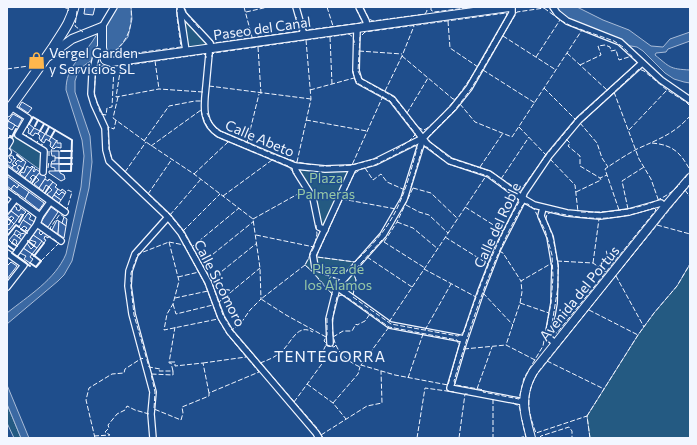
<svg xmlns="http://www.w3.org/2000/svg" width="697" height="445" font-family="Commissioner,sans-serif">
	<style>
		.green { fill: #245a82; stroke: #a8bbd7 }
		.water { fill: #3b69a3; stroke: #a8bbd7 }
		.building { fill: #3563a3; stroke: #f2f6ff }
		.lines { fill: none; stroke-linecap: round; stroke-linejoin: round }
		.street-casing { stroke: #f2f6ff; stroke-width: 8 }
		.secondary-casing { stroke: #f2f6ff; stroke-width: 10 }
		.primary-casing { stroke: #f2f6ff; stroke-width: 11 }
		.street { stroke: #1f4e8c; stroke-width: 5.5 }
		.secondary { stroke: #1f4e8c; stroke-width: 8 }
		.primary { stroke: #1f4e8c; stroke-width: 9 }
		.fence { stroke: #f2f6ff; stroke-width: 1; stroke-dasharray: 5 2; stroke-linecap: butt }
		.wall { stroke: #f2f6ff; stroke-width: 2 }
		.labels { text-anchor: middle; dominant-baseline: central; stroke-width: 3; stroke-linejoin: round; paint-order: stroke }
		.street-label { font-size: 14px; fill: #f2f6ff; stroke: #1f4e8c }
		.poi-label { font-size: 14px; fill: #f2f6ff; stroke: #1f4e8c; text-anchor: start }
		.park-label { font-size: 14px; fill: #97c8a6; stroke: #1f4e8c }
		.neighbourhood-label { font-size: 15px; letter-spacing: 1px; fill: #f2f6ff; stroke: #1f4e8c }
	</style>
	<rect width="100%" height="100%" fill="#1f4e8c"/>
	<g class="green">
		<polygon points="183,14 211,48 186,51"/>
		<polygon points="15,134 44,151 43,172 7,146"/>
		<polygon points="295,166 353,168 325,230 319,227 315,204"/>
		<path d="M317 257 355 262 353 272 356 280 353 295H341L337 297C324 289 317 275 305 265L309 258Z"/>
		<polygon points="690,264 690,438 590,438 587,416 638,335 654,313 677,286"/>
		<polygon points="7,404 21,438 14,438 7,423"/>
	</g>
	<g class="water">
		<path d="M112 7H131L132 19 128 37 119 48 107 57 92 60 82 67 77 75 75 81V92L90 136 92 162 89 188 72 261 64 275 58 281 7 324V313C28 296 55 280 66 254L81 187 84 156 82 140 66 90C66 67 80 59 92 42 100 31 105 18 112 7Z"/>
		<path d="M553 7H577L603 20 629 30 651 46 663 47 670 39 690 32V41L668 49 666 52 656 53 655 55C670 67 669 69 690 70V83L684 82 674 79 665 73 643 51 637 47 625 45 573 24Z"/>
		<polygon points="7,385 29,438 21,438 7,404"/>
	</g>
	<g class="building">
		<polygon points="85,7 95,7 93,15 84,14"/>
		<polygon points="22,102 32,108 28,113 19,107"/>
		<polygon points="13,114 22,119 18,127 8,121"/>
		<polygon points="8,121 15,125 12,130 7,127"/>
		<polygon points="29,124 34,128 30,134 28,133 29,129 27,127"/>
		<polygon points="34,128 40,131 38,134 35,133 33,136 30,134"/>
		<polygon points="40,131 45,134 41,141 39,138 40,136 38,134"/>
		<polygon points="45,134 51,137 49,141 46,139 44,143 41,141"/>
		<polygon points="51,137 57,141 52,148 50,146 51,142 49,141"/>
		<polygon points="57,140 57,143 61,143 61,148 56,147 54,149 52,148"/>
		<polygon points="51,151 59,151 59,158 55,158 55,156 52,156"/>
		<polygon points="11,155 14,157 13,158 16,159 12,164 14,165 12,168 7,164 7,161 10,163 12,160 9,158"/>
		<polygon points="55,158 59,158 59,164 51,164 52,161 55,161"/>
		<polygon points="18,160 21,162 23,160 26,162 23,168 19,165 17,168 19,169 17,172 12,168 14,165 15,166 17,164 15,163"/>
		<polygon points="51,164 59,164 59,171 55,171 55,168 51,167"/>
		<polygon points="27,166 30,168 32,166 33,167 25,178 20,174 22,172 24,173"/>
		<polygon points="33,167 35,168 33,171 34,172 36,169 40,172 36,177 33,175 30,178 32,179 30,182 25,178"/>
		<polygon points="49,171 60,171 60,173 64,175 65,179 61,181 49,173"/>
		<polygon points="40,172 46,177 39,188 34,184 39,180 36,177"/>
		<polygon points="7,176 19,185 17,188 14,185 11,189 7,186"/>
		<polygon points="45,179 48,181 49,179 53,182 49,187 46,185 43,191 39,188"/>
		<polygon points="53,182 57,185 55,187 58,189 52,198 47,194 52,190 49,187"/>
		<polygon points="14,185 17,188 19,185 29,192 25,199 11,189"/>
		<polygon points="58,189 61,191 62,189 66,192 65,194 62,192 59,195 56,192"/>
		<polygon points="29,192 44,203 39,210 25,199"/>
		<polygon points="56,192 59,195 62,192 65,194 61,200 54,195"/>
		<polygon points="54,195 61,200 59,203 52,198"/>
		<polygon points="14,206 17,208 16,209 19,211 21,208 26,212 23,215 21,214 19,217 11,211"/>
		<polygon points="51,207 58,212 48,227 41,222"/>
		<polygon points="11,211 19,217 14,224 11,221 14,218 11,216 10,218 7,216"/>
		<polygon points="28,213 31,216 29,219 35,222 32,226 23,220"/>
		<polygon points="64,217 67,219 66,226 62,223"/>
		<polygon points="23,220 32,226 28,231 25,230 27,228 24,226 21,229 19,227"/>
		<polygon points="57,220 59,221 58,234 52,230"/>
		<polygon points="11,221 14,224 9,230 7,229 7,223 9,225"/>
		<polygon points="59,221 66,226 64,238 58,234"/>
		<polygon points="38,228 41,230 39,233 41,235 44,232 49,236 48,238 45,236 44,239 46,240 44,243 33,235"/>
		<polygon points="16,230 22,234 23,233 26,235 22,240 19,238 21,235 19,234 17,236 14,234"/>
		<polygon points="14,234 22,240 18,245 16,243 17,241 14,239 12,243 9,240"/>
		<polygon points="33,235 42,241 37,248 34,246 36,242 30,240"/>
		<polygon points="27,243 31,249 34,246 37,248 32,254 23,248"/>
		<polygon points="23,248 32,254 30,257 33,259 30,263 24,259 26,256 20,253"/>
		<polygon points="11,262 17,266 7,279 7,266"/>
	</g>
	<g class="lines">
		<defs>
			<g id="street">
				<polyline points="180,7 183,14 210,43 211,48"/>
				<polyline points="296,7 304,35"/>
				<polyline points="359,7 366,21 367,27"/>
				<polyline points="553,7 557,13 567,21 620,42 661,80 690,100"/>
				<polyline points="180,11 186,51"/>
				<polyline points="102,27 114,7"/>
				<polyline points="357,28 356,71 359,81 392,99 427,144 450,161 489,174 522,198 534,205 567,213 600,216 629,212 661,203 665,207"/>
				<polyline points="102,48 100,48 97,52 92,74 91,94 94,104 105,128 106,150 109,161 168,217 181,233 208,282 221,317 230,332 316,433 319,438"/>
				<path d="M209 48V54C208 65 207 75 206 86 204 105 201 123 219 134L295 166 325 169 353 168 375 162 423 138"/>
				<polyline points="11,107 28,118 18,135 44,151 43,172"/>
				<polyline points="7,146 10,141"/>
				<polyline points="7,151 8,152 7,153"/>
				<polyline points="295,166 296,171 313,198 319,227 325,230"/>
				<polyline points="7,170 65,212"/>
				<polyline points="7,192 40,216"/>
				<polyline points="543,208 541,216 550,237 555,266 554,303 548,337 555,343"/>
				<polyline points="7,210 16,198"/>
				<polyline points="37,224 61,241"/>
				<polyline points="7,253 24,265 7,287"/>
				<polyline points="16,253 37,224 40,216 50,202"/>
				<polyline points="344,278 315,267 313,255 353,168"/>
				<polyline points="464,339 390,325 337,287 383,235 404,199 423,138 453,108 469,88 512,13 512,7"/>
				<polyline points="330,343 329,319 337,287"/>
				<polyline points="524,402 450,388 463,344 481,291 497,250 521,203 524,193 549,156 579,120 642,63"/>
				<polyline points="153,438 151,414 153,392 132,314 128,286 129,271 135,254 168,217"/>
			</g>
			<g id="secondary">
				<polyline points="49,56 72,39 102,27 102,48 105,60 111,62 510,7"/>
				<path d="M531 438C524 413 519 396 533 372L665 207 690 178"/>
			</g>
			<path id="primary" d="M7 112C23 90 39 68 54 46 62 33 71 22 74 7"/>
		</defs>
		<use href="#street" class="street-casing"/>
		<use href="#secondary" class="secondary-casing"/>
		<use href="#primary" class="primary-casing"/>
		<use href="#street" class="street"/>
		<use href="#secondary" class="secondary"/>
		<use href="#primary" class="primary"/>
		<g class="fence">
			<polyline points="63,7 69,9 68,11"/>
			<polyline points="184,7 188,15 199,28"/>
			<polyline points="244,7 252,37"/>
			<polyline points="327,7 333,26"/>
			<polyline points="363,7 369,19 373,21 425,14 427,11 426,7"/>
			<polyline points="431,7 431,10 434,12 474,7"/>
			<polygon points="544,8 560,20 571,26 614,41 623,47 637,62 636,64 577,118 547,154 520,191 490,171 450,158 430,142 428,138 430,135 455,110 471,89 517,12"/>
			<polyline points="77,11 75,26 83,32"/>
			<polyline points="246,12 268,7"/>
			<path d="M506 13 507 15C484 56 463 99 426 129L423 130 418 127 394 97 362 79 358 71 360 37 365 32Z"/>
			<polyline points="448,21 450,48 478,67"/>
			<polyline points="304,26 306,30 360,23 362,21 355,7"/>
			<polyline points="503,36 556,70"/>
			<polyline points="330,37 332,84"/>
			<polyline points="211,39 214,43 300,31 296,17"/>
			<polyline points="306,40 311,99 297,162 313,165"/>
			<polyline points="258,47 261,94"/>
			<polyline points="359,51 402,54"/>
			<polyline points="567,53 607,90"/>
			<path d="M108 56C127 43 133 30 131 7"/>
			<polyline points="402,56 453,99 456,99"/>
			<polyline points="107,57 181,47 177,17 177,8 175,7"/>
			<polyline points="212,57 212,55 214,53 349,34 353,37 355,45"/>
			<polyline points="536,57 560,20"/>
			<polyline points="155,61 159,89"/>
			<polyline points="580,65 601,55 598,46 605,45 610,47 611,51 616,50 619,60 632,56"/>
			<polygon points="103,66 114,67 112,107 107,108 106,115 101,114 94,94 96,69 97,67"/>
			<polyline points="7,69 36,65 38,62"/>
			<polyline points="483,70 535,103"/>
			<polyline points="353,71 354,78 357,83 390,101 415,133 415,135 408,142 393,151"/>
			<polyline points="209,86 311,99"/>
			<polyline points="544,88 576,120"/>
			<polyline points="310,90 354,78"/>
			<polyline points="385,91 402,56 414,26"/>
			<polyline points="203,92 159,89 116,97 121,66 204,54 206,56 206,60"/>
			<polyline points="614,92 639,159 651,179 658,199"/>
			<polyline points="118,97 113,118 146,142 194,174 253,219 260,268 261,299 250,310 241,323 232,330"/>
			<polyline points="460,104 475,122 512,137 582,30"/>
			<path d="M201 110C203 121 208 131 217 137L288 166 295 174"/>
			<polyline points="207,113 212,123 218,130 273,154 297,162"/>
			<polyline points="407,113 428,78"/>
			<polyline points="116,120 114,129 108,127 109,149 112,159 170,215 183,231 211,280 223,315 232,330 317,428 323,438"/>
			<polyline points="306,120 367,131"/>
			<polyline points="580,123 597,143 602,158 608,167"/>
			<polyline points="579,125 639,69 644,71 667,90 686,102 690,106"/>
			<polyline points="519,127 546,155"/>
			<polyline points="629,130 667,90"/>
			<polyline points="26,135 27,136"/>
			<polyline points="30,138 32,139"/>
			<polyline points="566,139 570,143 568,146 580,156 580,166 600,178"/>
			<polyline points="37,141 38,142"/>
			<polyline points="144,141 169,106 195,101 202,101"/>
			<polyline points="247,143 259,94"/>
			<path d="M652 143C673 145 680 152 690 170"/>
			<polyline points="41,144 43,145"/>
			<path d="M415 145 417 148C409 179 401 209 381 234 373 244 364 253 355 262L317 257V255L352 178 355 173 361 169 375 165Z"/>
			<polyline points="151,146 201,110"/>
			<path d="M424 147H427L448 164 488 176 517 198 519 202C495 243 479 287 464 332L458 336 391 324 353 297V295L356 280 353 272 382 240 384 242 397 222 413 188 411 187 422 149Z"/>
			<polyline points="49,156 49,151 51,151 52,149"/>
			<polyline points="378,158 352,165 383,96"/>
			<polyline points="550,159 575,185 578,212"/>
			<polyline points="319,166 333,166"/>
			<polyline points="339,166 352,165"/>
			<polyline points="480,167 503,133"/>
			<polyline points="48,168 49,161"/>
			<polyline points="365,168 373,180 381,174 387,182 405,190"/>
			<polyline points="125,172 146,142"/>
			<polyline points="194,174 228,142"/>
			<polyline points="685,178 690,171"/>
			<polyline points="501,179 529,137"/>
			<polyline points="413,188 431,193 458,219"/>
			<polyline points="685,190 690,197"/>
			<polyline points="576,192 601,180 600,178 607,175"/>
			<polyline points="148,194 172,159"/>
			<polyline points="223,196 272,160"/>
			<polyline points="342,199 396,209"/>
			<polyline points="59,203 67,209 72,192 68,190 66,192"/>
			<path d="M525 204H528L534 209 545 230 552 255 553 277 551 303 543 346 524 378 519 399 483 392 484 390 456 385 454 381C472 321 491 260 523 205Z"/>
			<polyline points="406,205 419,212 429,215 448,233"/>
			<polyline points="14,206 16,204 21,208"/>
			<polyline points="465,207 503,231"/>
			<path d="M654 208 656 210 557 333 553 332 551 330 558 287V265L553 237 546 219 547 214 552 212C591 221 616 221 654 208Z"/>
			<polyline points="628,209 622,181 644,167"/>
			<path d="M619 210 605 169C615 162 626 155 637 149 659 139 674 134 690 116"/>
			<path d="M581 212C612 213 658 209 680 184"/>
			<polyline points="170,215 201,179"/>
			<polyline points="253,219 305,190"/>
			<polyline points="397,222 413,228 438,249"/>
			<polyline points="657,225 690,234"/>
			<polyline points="52,230 50,228 60,214 64,217"/>
			<polyline points="183,231 220,194"/>
			<polyline points="256,235 314,247 317,234 316,225"/>
			<polyline points="445,237 488,264"/>
			<polygon points="169,242 184,245 205,284 218,319 227,334 259,372 209,393 209,396 182,407 183,413 181,420 154,409 155,392 151,374 173,375 173,371 159,371 160,369 149,367 134,315 131,287 131,273 138,254"/>
			<polyline points="169,242 179,281 173,304 167,314 164,330 218,319"/>
			<polyline points="384,242 425,268"/>
			<polyline points="193,246 239,208"/>
			<polyline points="314,247 305,265 312,271 332,294 332,297"/>
			<polyline points="499,251 503,253 521,281"/>
			<polyline points="367,257 412,287"/>
			<polyline points="41,261 59,243 49,236"/>
			<polyline points="557,261 593,263 606,272"/>
			<polyline points="202,263 254,221"/>
			<polyline points="593,263 599,219"/>
			<polyline points="305,265 261,299 286,315 326,337"/>
			<polyline points="424,269 476,297"/>
			<polyline points="616,276 644,327"/>
			<polyline points="178,277 199,272"/>
			<polyline points="211,280 257,243"/>
			<polyline points="483,293 513,325"/>
			<path d="M341 295 345 296 389 327 457 340 459 345 448 385 395 375 361 365 360 367C327 352 330 327 337 297Z"/>
			<polyline points="175,298 208,291"/>
			<polyline points="219,302 260,268"/>
			<polyline points="520,303 522,292 521,281 552,263"/>
			<polyline points="173,304 176,314 213,305"/>
			<polyline points="589,310 638,335"/>
			<polyline points="327,318 327,335 324,341 326,343 326,345 334,347 336,345"/>
			<polyline points="389,322 486,176"/>
			<polyline points="425,330 451,284"/>
			<polyline points="333,337 343,331 352,331 356,324 357,325 365,321 370,314"/>
			<polyline points="464,349 506,345"/>
			<polyline points="535,360 506,345 520,303 549,313"/>
			<polyline points="547,361 604,389"/>
			<polyline points="170,362 175,362 175,366 203,363 209,393"/>
			<polyline points="203,363 246,357"/>
			<path d="M260 363C268 360 276 357 282 351 292 342 297 323 313 332"/>
			<polyline points="361,365 389,327"/>
			<polyline points="173,371 171,363 169,363 175,327"/>
			<polyline points="408,378 423,334"/>
			<polyline points="307,384 333,403 346,419"/>
			<polyline points="477,389 492,347"/>
			<polyline points="493,399 493,438"/>
			<polyline points="294,402 324,361 321,355 326,345"/>
			<polyline points="333,403 358,374 360,367"/>
			<polyline points="513,403 519,406 521,413"/>
			<polyline points="587,416 638,335 654,313 677,286 690,264"/>
			<polyline points="522,420 526,438"/>
			<polyline points="321,435 367,406 382,403 381,371"/>
			<polyline points="94,436 110,435 105,432 109,428 108,425 117,414 125,410 127,406 135,410 149,414"/>
			<polyline points="95,438 86,400 89,388 112,374 124,373 125,369 142,358 143,359"/>
			<polyline points="417,438 425,388 454,392"/>
			<polyline points="459,438 465,394 468,394"/>
			<polyline points="519,438 526,436"/>
			<polyline points="539,438 541,436 569,427 572,431 572,438"/>
			<path d="M590 438 587 416 536 433C527 410 525 393 539 371L690 184"/>
		</g>
		<g class="wall">
			<polyline points="29,124 33,117 72,140 71,171 60,171"/>
			<polyline points="35,126 38,120"/>
			<polyline points="40,131 44,124"/>
			<polyline points="46,133 49,127"/>
			<polyline points="10,136 12,137 16,129"/>
			<polyline points="51,137 55,130"/>
			<polyline points="61,151 72,151"/>
			<polyline points="17,155 23,160"/>
			<polyline points="59,158 72,158"/>
			<polyline points="60,164 72,164"/>
			<polyline points="19,173 23,168"/>
			<polyline points="32,183 36,177"/>
			<polyline points="45,193 49,187"/>
			<polyline points="7,218 11,221"/>
			<polyline points="19,222 23,215"/>
			<polyline points="21,229 27,233"/>
			<polyline points="8,235 16,225 19,227"/>
			<polyline points="28,241 34,246"/>
			<polyline points="12,243 17,246"/>
			<polyline points="7,245 14,250"/>
			<polyline points="12,253 30,266"/>
			<polyline points="34,256 44,243"/>
			<polyline points="30,263 36,267 41,261 32,254"/>
		</g>
	</g>
	<defs>
		<symbol id="shop-bare" viewBox="-9 -9 18 18"><path d="M-5-2.5h2.3a2.7 3.5 0 0 1 5.4 0H5L5.5 6h-11ZM-1.5-2.5h3a1.5 2.3 0 0 0-3 0Z" fill="#ffb74d" stroke="#1f4e8c" stroke-width="2.5" paint-order="stroke"/></symbol>
	</defs>
	<g fill-rule="evenodd">
		<use href="#shop-bare" x="24" y="48" width="25" height="25"/>
	</g>
	<g class="labels">
		<g class="street-label">
			<text transform="translate(262 28) rotate(-8)">Paseo del Canal</text>
			<text transform="translate(260 138) rotate(23)">Calle Abeto</text>
			<text transform="translate(497 225) rotate(-65)">Calle del Roble</text>
			<text transform="translate(220 283) rotate(63)">Calle Sicómoro</text>
			<text transform="translate(579 293) rotate(-51)">Avenida del Portús</text>
		</g>
		<g class="poi-label">
			<text x="49" y="52">Vergel Garden<tspan x="49" dy="16">y Servicios SL</tspan></text>
		</g>
		<g class="park-label">
			<text x="326" y="177">Plaza<tspan x="326" dy="16">Palmeras</tspan></text>
			<text x="338" y="268">Plaza de<tspan x="338" dy="16">los Álamos</tspan></text>
		</g>
		<g class="neighbourhood-label">
			<text x="330" y="356">TENTEGORRA</text>
		</g>
	</g>
	<rect width="697" height="445" fill="none" stroke="#f2f6ff" stroke-width="16"/>
</svg>
